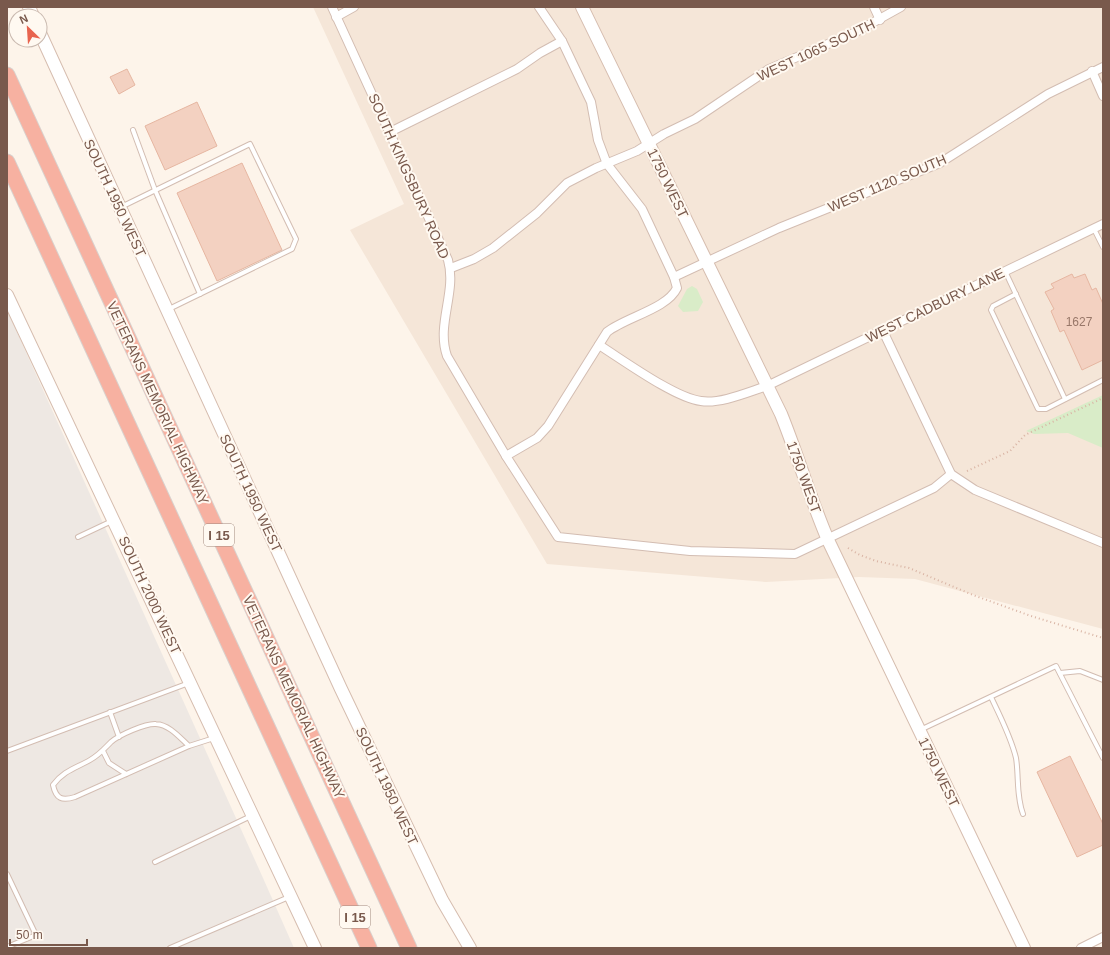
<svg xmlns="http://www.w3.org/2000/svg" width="1110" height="955" font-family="Helvetica,sans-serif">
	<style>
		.residential { fill: #f5e6d8 }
		.industrial { fill: #eee8e3 }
		.green { fill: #d9ecc8 }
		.building { fill: #f3d1c1; stroke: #e6b6a1 }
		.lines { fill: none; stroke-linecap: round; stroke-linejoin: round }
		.lane-casing { stroke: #d3bdb2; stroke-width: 6 }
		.street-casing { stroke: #d3bdb2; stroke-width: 10 }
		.secondary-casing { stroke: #d6bdaf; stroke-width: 14 }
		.highway-casing { stroke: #d9d1cd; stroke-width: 17 }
		.path { stroke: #d9b4a4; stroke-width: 2; stroke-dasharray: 1 3; stroke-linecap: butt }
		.lane { stroke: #fff; stroke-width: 4 }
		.street { stroke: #fff; stroke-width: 8 }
		.secondary { stroke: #fff; stroke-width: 12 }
		.highway { stroke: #f7b1a1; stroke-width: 15 }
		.labels { text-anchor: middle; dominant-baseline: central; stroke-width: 4; stroke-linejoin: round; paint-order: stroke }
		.number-label { font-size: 12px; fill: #987769 }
		.shield { fill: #fff9f1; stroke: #a1897e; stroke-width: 1 }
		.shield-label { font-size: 13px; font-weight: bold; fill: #79594c }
		.street-label { font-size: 14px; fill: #79594c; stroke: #fff9f1 }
	</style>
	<rect width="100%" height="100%" fill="#fdf4ea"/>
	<polygon class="residential" points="313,7 1103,7 1103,629 915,579 859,577 766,582 547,564 350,230 404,204"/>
	<polygon class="industrial" points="7,310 263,878 294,948 7,948"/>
	<g class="green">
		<polygon points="692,286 697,289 703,302 698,311 683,312 678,306 687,289"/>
		<polygon points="1103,395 1103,448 1068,433 1034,434 1026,431"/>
	</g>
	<g class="building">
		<polygon points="127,69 135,85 119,94 110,77"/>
		<polygon points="197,102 217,146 165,170 145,126"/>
		<polygon points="242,163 282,250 217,281 177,193"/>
		<polygon points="1072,274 1074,278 1085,274 1092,290 1096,288 1103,304 1103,360 1082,370 1064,330 1060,332 1051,311 1054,309 1045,292 1054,288 1051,284"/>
		<polygon points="1070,756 1103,824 1103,845 1077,857 1037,772"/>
	</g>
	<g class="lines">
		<defs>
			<g id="lane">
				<polyline points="133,130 155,190 200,294"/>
				<polyline points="121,207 250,144 296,239 292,249 169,309"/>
				<polyline points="1094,229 1103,247"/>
				<polyline points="1005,271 1065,399"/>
				<polyline points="1016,294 993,306 991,310 1038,409 1046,409 1103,380"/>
				<polyline points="78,537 112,521"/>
				<polyline points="1060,673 1080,671 1103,680"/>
				<path d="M991 697C1000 716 1011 737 1016 758 1019 776 1016 796 1023 814"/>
				<polyline points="110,712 119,737"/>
				<polyline points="920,730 1056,666 1103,758"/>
				<path d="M189 746C180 738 170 725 156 724 146 723 119 735 111 742 104 749 99 755 90 760 76 768 63 771 53 785 56 799 62 801 75 797L189 746 214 738"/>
				<polyline points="7,751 189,683"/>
				<polyline points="103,751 109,763 126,774"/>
				<polyline points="155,862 251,816"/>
				<polyline points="7,874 36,935 7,947"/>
				<polyline points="170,948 289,897"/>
			</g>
			<g id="street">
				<path d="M332 7 448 260C457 292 436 324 447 356L506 456 558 537 690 551 795 554 934 488 951 474"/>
				<polyline points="874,7 880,20"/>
				<polyline points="336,17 354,7"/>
				<polyline points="1092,71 1103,96"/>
				<polyline points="390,132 517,69 540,53 562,41"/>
				<polyline points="451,268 474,259 493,248 537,213 567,183 596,168 637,151 664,134 695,119 769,69 856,32 901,7"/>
				<polyline points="674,277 779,228 940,163 1048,94 1103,67"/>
				<polyline points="883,331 951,474 975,490 1103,543"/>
				<path d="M599 345C623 360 675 398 701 401 721 404 748 392 767 386L1103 224"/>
				<path d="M506 456 537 438 548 426 607 332C626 317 667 309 677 288L674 277 642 209 607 164 598 140 591 102 562 41 539 7"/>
				<polyline points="1081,948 1103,937"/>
			</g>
			<g id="secondary">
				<polyline points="29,7 33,16"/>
				<path d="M582 7 781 414C798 456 810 498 828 540L1024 948"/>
				<polyline points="40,33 341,689 442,900 470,948"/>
				<polyline points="7,295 315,948"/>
			</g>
			<g id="highway">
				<polyline points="7,75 409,948"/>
				<polyline points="7,162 369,948"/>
			</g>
		</defs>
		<use href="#lane" class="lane-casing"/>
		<use href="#street" class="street-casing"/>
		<use href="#secondary" class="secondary-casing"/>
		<use href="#highway" class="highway-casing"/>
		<g class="path">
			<polyline points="967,471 1010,451 1025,435 1103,398"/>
			<polyline points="848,548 860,555 876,561 909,568 973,595 1031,616 1103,638"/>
		</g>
		<use href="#lane" class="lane"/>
		<use href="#street" class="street"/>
		<use href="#secondary" class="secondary"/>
		<use href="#highway" class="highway"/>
	</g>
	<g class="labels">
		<g class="number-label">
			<text x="1079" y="322">1627</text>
		</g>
		<g class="shield">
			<rect x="204" y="524" width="30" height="22" rx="3"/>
			<rect x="340" y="906" width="30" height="22" rx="3"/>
		</g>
		<g class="shield-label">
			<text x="219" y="535">I 15</text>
			<text x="355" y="917">I 15</text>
		</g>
		<g class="street-label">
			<text transform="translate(816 50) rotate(-25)">WEST 1065 SOUTH</text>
			<text transform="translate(409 176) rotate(66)">SOUTH KINGSBURY ROAD</text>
			<text transform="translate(668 183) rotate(64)">1750 WEST</text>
			<text transform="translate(887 183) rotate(-23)">WEST 1120 SOUTH</text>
			<text transform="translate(115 198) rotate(65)">SOUTH 1950 WEST</text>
			<text transform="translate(935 305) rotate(-26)">WEST CADBURY LANE</text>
			<text transform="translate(158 403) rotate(65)">VETERANS MEMORIAL HIGHWAY</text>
			<text transform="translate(804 477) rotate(70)">1750 WEST</text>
			<text transform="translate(251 493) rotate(65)">SOUTH 1950 WEST</text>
			<text transform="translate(150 595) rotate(65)">SOUTH 2000 WEST</text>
			<text transform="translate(294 697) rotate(65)">VETERANS MEMORIAL HIGHWAY</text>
			<text transform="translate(939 772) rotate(64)">1750 WEST</text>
			<text transform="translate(387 786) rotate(65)">SOUTH 1950 WEST</text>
		</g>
	</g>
	<rect width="1110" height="955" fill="none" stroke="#79594c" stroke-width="16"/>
	<g transform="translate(28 28) rotate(335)"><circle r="19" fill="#fff9f1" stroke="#c9b9af"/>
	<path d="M0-3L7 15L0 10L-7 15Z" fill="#e8644f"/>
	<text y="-6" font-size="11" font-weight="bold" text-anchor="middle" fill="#79594c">N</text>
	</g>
	<path d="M10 939v6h77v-6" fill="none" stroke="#79594c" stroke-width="2"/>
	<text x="16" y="939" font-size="12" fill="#79594c" stroke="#fff9f1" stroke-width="3" paint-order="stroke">50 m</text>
</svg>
